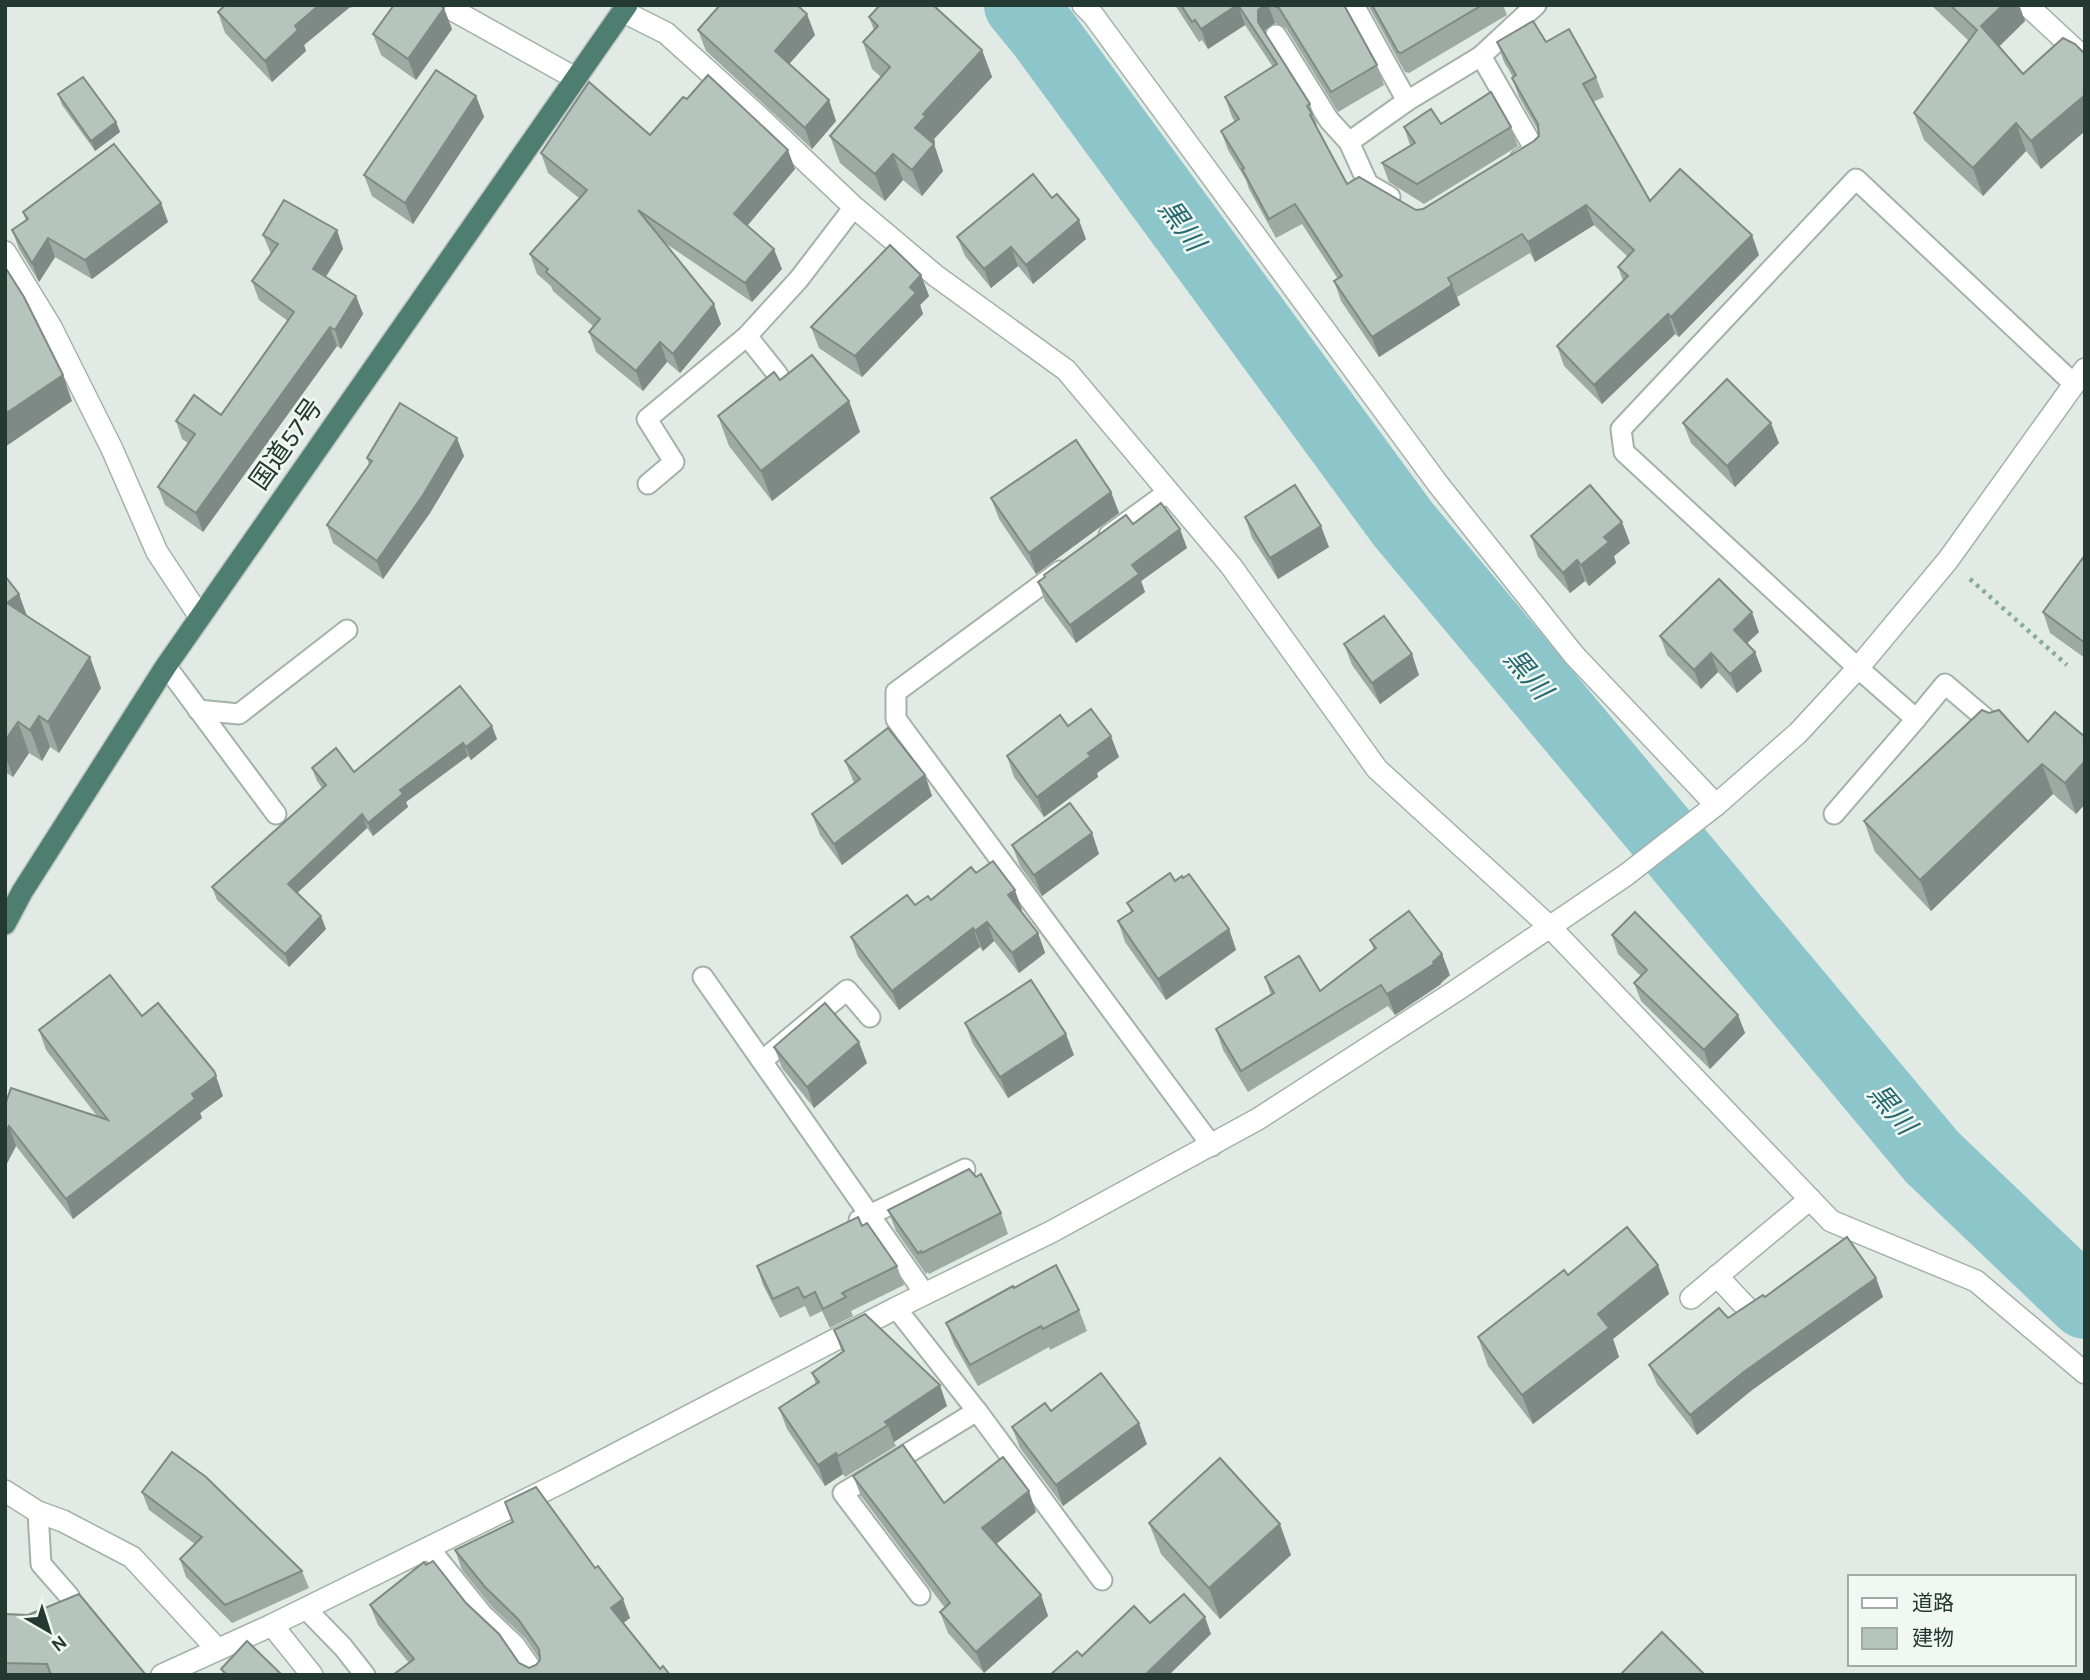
<svg xmlns="http://www.w3.org/2000/svg" width="2090" height="1680" font-family="Karla,'Noto Sans JP',sans-serif">
	<style>
		.lines { fill: none; stroke-linecap: round; stroke-linejoin: round }
		.river { stroke: #8dc6ca; stroke-width: 72 }
		.service-casing { stroke: #a4b1ab; stroke-width: 23 }
		.minor-casing { stroke: #a4b1ab; stroke-width: 24 }
		.trunk-casing { stroke: #bdc4c1; stroke-width: 24 }
		.path { stroke: #84ab9b; stroke-width: 4.5; stroke-dasharray: 3.5 5; stroke-linecap: butt }
		.service { stroke: #fff; stroke-width: 19 }
		.minor { stroke: #fff; stroke-width: 21 }
		.trunk { stroke: #4d7e6f; stroke-width: 21 }
		.wall { fill: #9da9a3 }
		.shaded-wall { fill: #7f8985 }
		.building { fill: #b6c4be; stroke: #7f8985; stroke-width: 2 }
		.labels { text-anchor: middle; dominant-baseline: central; stroke-width: 5; stroke-linejoin: round; paint-order: stroke }
		.street-label { font-size: 26px; fill: #233931; stroke: #f1f7f3 }
		.water-label { font-size: 28px; font-style: italic; fill: #23696f; stroke: #f1f7f3 }
	</style>
	<rect width="100%" height="100%" fill="#e1eae5"/>
	<g class="lines">
		<polyline class="river" points="1020,5 1043,33 1403,524 1932,1157 2085,1303"/>
		<defs>
			<g id="service">
				<polyline points="1354,5 1407,101"/>
				<polyline points="1276,35 1329,120 1349,142"/>
				<polyline points="1481,56 1535,150 1520,159"/>
				<polyline points="1390,197 1368,184 1349,142 1407,101 1481,56 1536,5"/>
				<polyline points="747,336 778,375"/>
				<polyline points="648,484 674,462 647,419 747,336 799,279 854,207"/>
				<polyline points="1109,535 1168,492"/>
				<polyline points="1060,571 896,692 896,719 1212,1146"/>
				<polyline points="166,666 276,814"/>
				<polyline points="198,710 239,714 347,630"/>
				<polyline points="1998,729 1945,684 1916,719 1858,668 1624,452 1621,429 1856,179 2073,383"/>
				<polyline points="1834,814 1916,719"/>
				<polyline points="703,977 925,1294"/>
				<polyline points="762,1061 847,990 870,1017"/>
				<polyline points="859,1220 965,1169"/>
				<polyline points="896,1308 977,1411 1102,1580"/>
				<polyline points="38,1512 41,1564 69,1596"/>
				<polyline points="429,1548 483,1615 515,1645 536,1675"/>
				<polyline points="920,1595 843,1493 977,1411"/>
				<polyline points="306,1609 343,1647 365,1675"/>
			</g>
			<g id="minor">
				<polyline points="444,5 575,78"/>
				<polyline points="1083,5 1093,15 1438,484 1574,655 1716,805"/>
				<polyline points="2027,5 2085,59"/>
				<polyline points="622,11 666,33 758,116 854,207 936,276 1066,370 1231,566 1377,769 1550,927 1831,1221 1976,1281 2085,1373"/>
				<polyline points="5,252 51,327 112,449 157,552 200,617"/>
				<polyline points="1717,1276 1747,1308"/>
				<polyline points="1691,1298 1810,1199"/>
				<polyline points="5,1491 38,1512 63,1521 132,1557 217,1649"/>
				<polyline points="272,1625 312,1675"/>
				<polyline points="162,1675 272,1625 564,1481 896,1308 1051,1232 1258,1119 1457,990 1626,875 1716,805 1798,733 1858,668 1948,560 2085,369"/>
			</g>
			<polyline id="trunk" points="5,924 22,892 166,666 627,5"/>
		</defs>
		<use href="#service" class="service-casing"/>
		<use href="#minor" class="minor-casing"/>
		<use href="#trunk" class="trunk-casing"/>
		<polyline class="path" points="1970,579 2067,665"/>
		<use href="#service" class="service"/>
		<use href="#minor" class="minor"/>
		<use href="#trunk" class="trunk"/>
	</g>
	<g class="wall">
		<polygon points="225,5 354,5 352,8 350,7 304,45 306,51 272,82 225,33 218,12"/>
		<polygon points="1175,5 1344,5 1377,65 1384,85 1338,112 1286,28 1275,23 1265,30 1265,32 1310,104 1317,124 1316,125 1318,130 1347,184 1416,210 1423,209 1534,141 1539,136 1539,132 1519,97 1512,78 1513,77 1504,62 1497,42 1546,42 1596,77 1604,97 1593,102 1650,201 1759,255 1679,337 1675,334 1602,404 1564,366 1557,346 1623,281 1618,267 1628,257 1594,225 1535,262 1530,253 1457,297 1460,305 1379,357 1341,301 1334,281 1338,279 1302,224 1276,238 1249,189 1246,180 1228,150 1221,131 1235,122 1232,117 1225,97 1273,67 1245,25 1208,49 1202,40 1199,42"/>
		<polygon points="1368,5 1503,5 1507,15 1409,73 1405,72"/>
		<polygon points="1931,5 2019,5 2025,21 1999,47 2023,74 2085,54 2085,131 2041,169 2026,151 1983,196 1924,140 1914,113 1969,41"/>
		<polygon points="869,17 982,50 992,77 934,139 935,142 934,144 943,171 922,196 903,180 885,201 840,163 830,136 881,77 872,69 863,42 874,30"/>
		<polygon points="452,29 416,80 381,55 373,34"/>
		<polygon points="698,30 815,35 789,64 829,100 836,121 812,149 706,51"/>
		<polygon points="58,94 116,122 120,132 95,151 62,105"/>
		<polygon points="476,96 484,117 413,224 372,196 364,175"/>
		<polygon points="1441,124 1511,127 1518,146 1424,204 1389,182 1382,163 1410,145 1404,127"/>
		<polygon points="650,135 795,169 748,225 782,269 752,302 665,243 721,324 680,373 667,362 643,391 596,352 589,332 593,326 553,291 551,286 537,274 530,254 579,198 548,173 541,153"/>
		<polygon points="161,203 168,222 92,279 55,257 39,282 19,249 12,230 26,221 23,212"/>
		<polygon points="337,230 343,249 326,277 356,296 363,314 341,349 337,346 203,532 165,505 158,487 188,443 182,439 176,421 221,415 288,321 259,300 252,281 271,254 263,235"/>
		<polygon points="957,237 1086,239 1033,284 1018,266 991,288 965,256"/>
		<polygon points="921,275 929,296 920,305 923,314 862,377 819,348 811,327"/>
		<polygon points="780,380 849,401 860,432 772,501 729,446 718,416"/>
		<polygon points="1683,423 1779,443 1735,487 1691,443"/>
		<polygon points="464,456 430,513 383,579 333,543 327,525 369,465 367,458"/>
		<polygon points="1111,492 1119,513 1036,574 999,519 991,498"/>
		<polygon points="1245,517 1329,547 1278,579 1252,538"/>
		<polygon points="1133,524 1187,548 1141,581 1145,592 1076,643 1045,601 1038,582"/>
		<polygon points="1531,536 1630,543 1614,556 1616,563 1589,586 1585,581 1570,593 1538,557"/>
		<polygon points="2085,555 2085,658 2050,633 2043,612"/>
		<polygon points="5,576 19,594 27,616 101,688 59,753 50,747 42,761 29,753 13,777 5,772"/>
		<polygon points="1759,632 1747,643 1755,652 1762,671 1737,693 1718,672 1701,689 1667,655 1660,636"/>
		<polygon points="1344,644 1419,675 1380,704 1352,665"/>
		<polygon points="460,686 497,739 471,760 468,756 406,802 408,807 373,836 367,828 297,893 326,929 289,967 217,900 212,887 322,788 317,781 312,768 354,772"/>
		<polygon points="1068,726 1119,757 1097,773 1098,777 1044,817 1014,777 1007,756"/>
		<polygon points="2085,737 2085,804 2076,814 2053,794 1931,911 1875,852 1864,821 2028,742"/>
		<polygon points="845,761 925,775 932,796 842,865 820,835 812,814 854,783"/>
		<polygon points="1092,833 1099,854 1042,896 1020,866 1012,845"/>
		<polygon points="976,873 1022,910 1021,911 1038,933 1045,953 1019,973 994,941 983,951 980,947 899,1010 858,957 851,937 915,905 931,900"/>
		<polygon points="1175,881 1229,929 1236,950 1166,1000 1125,942 1118,921 1131,912 1127,903"/>
		<polygon points="1612,935 1738,1015 1745,1033 1710,1069 1641,1001 1634,983 1641,976 1618,954"/>
		<polygon points="1370,940 1450,975 1441,983 1441,984 1395,1015 1388,1006 1248,1092 1223,1050 1216,1029 1271,995 1265,977 1320,991 1374,950"/>
		<polygon points="142,1016 223,1096 200,1113 202,1118 73,1219 16,1146 5,1167 5,1105 97,1116 46,1050 39,1030"/>
		<polygon points="965,1023 1074,1055 1008,1098 973,1044"/>
		<polygon points="774,1047 867,1063 814,1108 782,1068"/>
		<polygon points="888,1210 1001,1213 1008,1234 929,1274 928,1272 926,1274 896,1231"/>
		<polygon points="862,1226 897,1266 904,1285 851,1311 853,1316 830,1328 822,1311 810,1317 805,1306 780,1318 763,1285 757,1266"/>
		<polygon points="1658,1265 1669,1294 1613,1339 1619,1357 1533,1424 1488,1366 1478,1337 1568,1275"/>
		<polygon points="1876,1278 1883,1297 1752,1390 1697,1435 1657,1384 1649,1365 1728,1318 1765,1297"/>
		<polygon points="1014,1288 1079,1310 1087,1331 1050,1350 1049,1347 978,1386 954,1344 946,1323"/>
		<polygon points="834,1330 947,1406 894,1442 896,1446 845,1477 843,1474 825,1486 787,1429 779,1408 816,1384 812,1373 842,1352"/>
		<polygon points="1051,1411 1147,1444 1063,1506 1020,1448 1012,1427"/>
		<polygon points="853,1476 944,1503 1036,1512 996,1544 1041,1595 1048,1616 984,1673 948,1633 940,1612 945,1608 861,1496"/>
		<polygon points="142,1492 302,1571 309,1588 232,1623 186,1577 180,1559 195,1544 149,1510"/>
		<polygon points="505,1502 630,1618 623,1623 660,1669 670,1675 409,1663 378,1625 370,1605 466,1603 519,1663 529,1668 536,1665 540,1660 525,1638 492,1607 462,1570 455,1550 512,1522"/>
		<polygon points="1149,1523 1291,1555 1220,1619 1161,1554"/>
		<polygon points="5,1614 146,1675 5,1675"/>
	</g>
	<g class="shaded-wall">
		<polygon points="319,5 349,5 350,7 304,45 306,51 272,82 265,61 295,26"/>
		<polygon points="1238,5 1245,25 1208,49 1201,29"/>
		<polygon points="1265,5 1268,5 1275,23 1265,30 1266,41 1258,22 1258,10"/>
		<polygon points="2003,5 2019,5 2025,21 1991,54 1981,26"/>
		<polygon points="444,8 452,29 416,80 408,59"/>
		<polygon points="807,14 815,35 782,72 775,51"/>
		<polygon points="982,50 992,77 934,139 935,142 934,144 943,171 922,196 912,170 915,128 923,114"/>
		<polygon points="2085,95 2085,131 2041,169 2031,141"/>
		<polygon points="476,96 484,117 413,224 405,203"/>
		<polygon points="829,100 836,121 812,149 805,128"/>
		<polygon points="116,122 120,132 95,151 91,141"/>
		<polygon points="2016,123 2026,151 1983,196 1973,168"/>
		<polygon points="788,150 795,169 741,233 734,214"/>
		<polygon points="893,154 903,180 885,201 875,174"/>
		<polygon points="161,203 168,222 92,279 85,260"/>
		<polygon points="1586,205 1594,225 1535,262 1528,242"/>
		<polygon points="1079,220 1086,239 1033,284 1026,265"/>
		<polygon points="337,230 343,249 319,287 313,269"/>
		<polygon points="1752,235 1759,255 1679,337 1671,317"/>
		<polygon points="48,238 55,257 39,282 32,263"/>
		<polygon points="1011,247 1018,266 991,288 984,269"/>
		<polygon points="774,249 782,269 752,302 745,283"/>
		<polygon points="921,275 929,296 920,305 923,314 862,377 855,356 910,287"/>
		<polygon points="1452,285 1460,305 1379,357 1372,337"/>
		<polygon points="356,296 363,314 341,349 335,330"/>
		<polygon points="714,304 721,324 680,373 673,354"/>
		<polygon points="1668,314 1675,334 1602,404 1594,385"/>
		<polygon points="330,327 337,346 203,532 196,513"/>
		<polygon points="660,342 667,362 643,391 636,371"/>
		<polygon points="63,375 72,401 5,447 5,414"/>
		<polygon points="849,401 860,432 772,501 761,471"/>
		<polygon points="1771,423 1779,443 1735,487 1727,466"/>
		<polygon points="457,438 464,456 430,513 383,579 377,561"/>
		<polygon points="1111,492 1119,513 1036,574 1029,553"/>
		<polygon points="1622,522 1630,543 1614,556 1616,563 1589,586 1581,565 1604,537"/>
		<polygon points="1321,526 1329,547 1278,579 1270,558"/>
		<polygon points="1180,529 1187,548 1141,581 1145,592 1076,643 1070,625 1132,565"/>
		<polygon points="1577,560 1585,581 1570,593 1563,573"/>
		<polygon points="19,594 30,625 7,603"/>
		<polygon points="1752,612 1759,632 1741,649 1734,630"/>
		<polygon points="1755,652 1762,671 1737,693 1730,674"/>
		<polygon points="1711,653 1718,672 1701,689 1694,670"/>
		<polygon points="1412,654 1419,675 1380,704 1372,683"/>
		<polygon points="90,657 101,688 59,753 48,722"/>
		<polygon points="39,716 50,747 42,761 30,730"/>
		<polygon points="18,722 29,753 13,777 5,755 5,741"/>
		<polygon points="492,726 497,739 471,760 466,747"/>
		<polygon points="1111,736 1119,757 1097,773 1098,777 1044,817 1037,797 1088,753"/>
		<polygon points="463,743 468,756 406,802 408,807 373,836 368,823 400,790"/>
		<polygon points="2085,761 2085,804 2076,814 2065,783"/>
		<polygon points="2042,764 2053,794 1931,911 1920,880"/>
		<polygon points="925,775 932,796 842,865 834,844"/>
		<polygon points="362,814 367,828 293,897 288,884"/>
		<polygon points="1092,833 1099,854 1042,896 1034,875"/>
		<polygon points="1015,890 1022,910 1016,915 1008,895"/>
		<polygon points="321,916 326,929 289,967 285,954"/>
		<polygon points="987,922 994,941 983,951 975,931"/>
		<polygon points="973,928 980,947 899,1010 892,991"/>
		<polygon points="1229,929 1236,950 1166,1000 1158,979"/>
		<polygon points="1038,933 1045,953 1019,973 1012,953"/>
		<polygon points="1442,954 1450,975 1441,983 1441,984 1395,1015 1387,994"/>
		<polygon points="1738,1015 1745,1033 1710,1069 1704,1050"/>
		<polygon points="1066,1034 1074,1055 1008,1098 1000,1077"/>
		<polygon points="859,1042 867,1063 814,1108 807,1087"/>
		<polygon points="216,1076 223,1096 200,1113 202,1118 73,1219 66,1199"/>
		<polygon points="9,1126 16,1146 5,1167 5,1133"/>
		<polygon points="1658,1265 1669,1294 1613,1339 1619,1357 1533,1424 1522,1395 1598,1314"/>
		<polygon points="1876,1278 1883,1297 1752,1390 1697,1435 1690,1415 1745,1371"/>
		<polygon points="940,1385 947,1406 894,1442 888,1425 885,1422"/>
		<polygon points="1139,1423 1147,1444 1063,1506 1056,1485"/>
		<polygon points="836,1453 843,1474 825,1486 818,1465"/>
		<polygon points="1029,1491 1036,1512 990,1549 982,1528"/>
		<polygon points="1280,1524 1291,1555 1220,1619 1209,1588"/>
		<polygon points="1041,1595 1048,1616 984,1673 976,1652"/>
		<polygon points="623,1599 630,1618 618,1627 611,1608"/>
		<polygon points="1205,1617 1211,1634 1169,1675 1145,1675"/>
	</g>
	<g class="building">
		<polygon points="225,5 319,5 295,26 298,30 265,61 218,12"/>
		<polygon points="394,5 440,5 444,8 408,59 373,34"/>
		<polygon points="720,5 797,5 807,14 775,51 829,100 805,128 698,30"/>
		<polygon points="880,5 933,5 982,50 923,114 926,116 915,128 934,144 912,170 893,154 875,174 830,136 890,67 863,42 878,26 869,17"/>
		<polygon points="1181,5 1237,5 1201,29 1195,20 1192,22"/>
		<polygon points="1238,5 1265,5 1258,10 1258,22 1310,104 1307,106 1312,114 1310,115 1347,184 1359,177 1416,210 1423,209 1534,141 1539,136 1538,124 1512,78 1516,75 1497,42 1533,21 1546,42 1569,29 1596,77 1583,84 1650,201 1680,169 1752,235 1671,317 1668,314 1594,385 1557,346 1628,276 1618,267 1634,250 1586,205 1528,242 1522,234 1448,278 1452,285 1372,337 1334,281 1342,276 1295,204 1269,219 1242,169 1244,168 1221,131 1239,119 1225,97 1277,64"/>
		<polygon points="1272,5 1344,5 1377,65 1331,92 1279,8"/>
		<polygon points="1372,5 1482,5 1401,53 1398,52"/>
		<polygon points="1950,5 2003,5 1981,26 2023,74 2063,38 2075,44 2085,54 2085,95 2031,141 2016,123 1973,168 1914,113 1977,30"/>
		<polygon points="436,70 476,96 405,203 364,175"/>
		<polygon points="708,75 788,150 734,214 774,249 745,283 638,210 714,304 673,354 660,342 636,371 589,332 600,319 546,272 548,269 530,254 587,190 541,153 589,82 650,135 683,97 687,99"/>
		<polygon points="83,77 116,122 91,141 58,94"/>
		<polygon points="1491,92 1511,127 1417,184 1382,163 1415,143 1404,127 1431,109 1441,124"/>
		<polygon points="114,144 161,203 85,260 48,238 32,263 12,230 28,219 23,212"/>
		<polygon points="1033,174 1052,198 1057,194 1079,220 1026,265 1011,247 984,269 957,237"/>
		<polygon points="284,200 337,230 313,269 356,296 335,330 330,327 196,513 158,487 195,434 176,421 194,395 221,415 294,312 252,281 278,244 263,235"/>
		<polygon points="890,245 921,275 910,287 916,293 855,356 811,327"/>
		<polygon points="5,267 24,297 63,375 5,414"/>
		<polygon points="812,355 849,401 761,471 718,416 774,372 780,380"/>
		<polygon points="1727,379 1771,423 1727,466 1683,423"/>
		<polygon points="400,403 457,438 423,495 377,561 327,525 372,461 367,458"/>
		<polygon points="1076,440 1111,492 1029,553 991,498"/>
		<polygon points="1295,485 1321,526 1270,558 1245,517"/>
		<polygon points="1590,485 1622,522 1604,537 1609,542 1581,565 1577,560 1563,573 1531,536"/>
		<polygon points="1161,503 1180,529 1132,565 1139,574 1070,625 1038,582 1045,577 1044,575 1126,515 1133,524"/>
		<polygon points="2085,555 2085,643 2043,612"/>
		<polygon points="5,576 19,594 7,603 90,657 48,722 39,716 30,730 18,722 5,741"/>
		<polygon points="1719,579 1752,612 1734,630 1755,652 1730,674 1711,653 1694,670 1660,636"/>
		<polygon points="1384,616 1412,654 1372,683 1344,644"/>
		<polygon points="460,686 492,726 466,747 463,743 400,790 403,794 368,823 362,814 288,884 321,916 285,954 212,887 326,785 312,768 336,748 354,772"/>
		<polygon points="1091,709 1111,736 1088,753 1091,756 1037,797 1007,756 1060,715 1068,726"/>
		<polygon points="1982,710 1989,713 1999,710 2028,742 2055,712 2085,737 2085,761 2065,783 2042,764 1920,880 1864,821"/>
		<polygon points="888,728 925,775 834,844 812,814 860,779 845,761"/>
		<polygon points="1070,803 1092,833 1034,875 1012,845"/>
		<polygon points="993,861 1015,890 1008,895 1038,933 1012,953 987,922 975,931 973,928 892,991 851,937 907,895 915,905 928,896 931,900 971,867 976,873"/>
		<polygon points="1170,873 1175,881 1182,876 1183,878 1189,874 1229,929 1158,979 1118,921 1133,911 1127,903"/>
		<polygon points="1409,911 1442,954 1433,962 1434,964 1387,994 1381,985 1241,1071 1216,1029 1274,993 1265,977 1299,956 1320,991 1376,948 1370,940"/>
		<polygon points="1635,912 1738,1015 1704,1050 1634,983 1647,970 1612,935"/>
		<polygon points="110,975 142,1016 158,1003 214,1071 216,1076 192,1094 195,1099 66,1199 9,1126 5,1133 5,1105 11,1088 108,1120 39,1030"/>
		<polygon points="1031,980 1066,1034 1000,1077 965,1023"/>
		<polygon points="825,1003 859,1042 807,1087 774,1047"/>
		<polygon points="969,1169 976,1177 981,1174 1001,1213 922,1253 921,1251 918,1253 888,1210"/>
		<polygon points="858,1217 862,1226 867,1223 897,1266 842,1293 846,1297 823,1309 815,1292 804,1298 798,1287 773,1299 757,1266"/>
		<polygon points="1627,1227 1658,1265 1598,1314 1609,1328 1522,1395 1478,1337 1564,1270 1568,1275"/>
		<polygon points="1847,1237 1876,1278 1745,1371 1690,1415 1649,1365 1719,1308 1728,1318 1763,1295 1765,1297"/>
		<polygon points="1056,1265 1079,1310 1043,1329 1041,1326 970,1365 946,1323 1013,1286 1014,1288"/>
		<polygon points="865,1314 940,1385 885,1422 888,1425 838,1456 836,1453 818,1465 779,1408 819,1382 812,1373 844,1351 834,1330"/>
		<polygon points="1101,1373 1139,1423 1056,1485 1012,1427 1045,1403 1051,1411"/>
		<polygon points="903,1445 944,1503 1003,1457 1029,1491 982,1528 1041,1595 976,1652 940,1612 950,1603 853,1476"/>
		<polygon points="172,1452 206,1477 302,1571 225,1605 180,1559 202,1537 142,1492"/>
		<polygon points="1220,1458 1280,1524 1209,1588 1149,1523"/>
		<polygon points="536,1487 595,1568 598,1566 623,1599 611,1608 660,1669 663,1666 670,1675 393,1675 414,1659 370,1605 424,1562 426,1565 433,1561 466,1603 499,1634 519,1663 529,1668 536,1665 540,1660 539,1649 518,1619 485,1587 455,1550 513,1522 505,1502"/>
		<polygon points="79,1594 146,1675 51,1675 47,1664 5,1663 5,1614 28,1615"/>
		<polygon points="1184,1594 1205,1617 1145,1675 1050,1675 1077,1651 1082,1656 1134,1606 1150,1623"/>
		<polygon points="1662,1632 1705,1675 1620,1675"/>
		<polygon points="247,1641 282,1675 227,1675 221,1669"/>
	</g>
	<g class="labels">
		<g class="street-label">
			<text transform="translate(286 444) rotate(-55)">国道57号</text>
		</g>
		<g class="water-label">
			<text transform="translate(1182 225) rotate(54)">黒川</text>
			<text transform="translate(1528 674) rotate(50)">黒川</text>
			<text transform="translate(1892 1109) rotate(50)">黒川</text>
		</g>
	</g>
	<rect width="2090" height="1680" fill="none" stroke="#233931" stroke-width="14"/>
	<rect x="1848" y="1575" width="228" height="91" fill="#f1f7f3" stroke="#9faba5" stroke-width="2"/>
	<rect x="1862" y="1598" width="35" height="10" fill="#ffffff" stroke="#9faba5" stroke-width="2"/>
	<text x="1912" y="1610" font-size="21" fill="#233931">道路</text>
	<rect x="1862" y="1628" width="35" height="21" fill="#b6c4be" stroke="#9faba5" stroke-width="2"/>
	<text x="1912" y="1645" font-size="21" fill="#233931">建物</text>
	<g transform="translate(49 1631) rotate(141)" stroke="#f1f7f3" stroke-width="5" paint-order="stroke">
	<path d="M0-5L12 26L0 18L-12 26Z" fill="#233931"/>
	<text y="-10" font-size="19" font-weight="bold" text-anchor="middle" fill="#233931">N</text>
	</g>
</svg>
